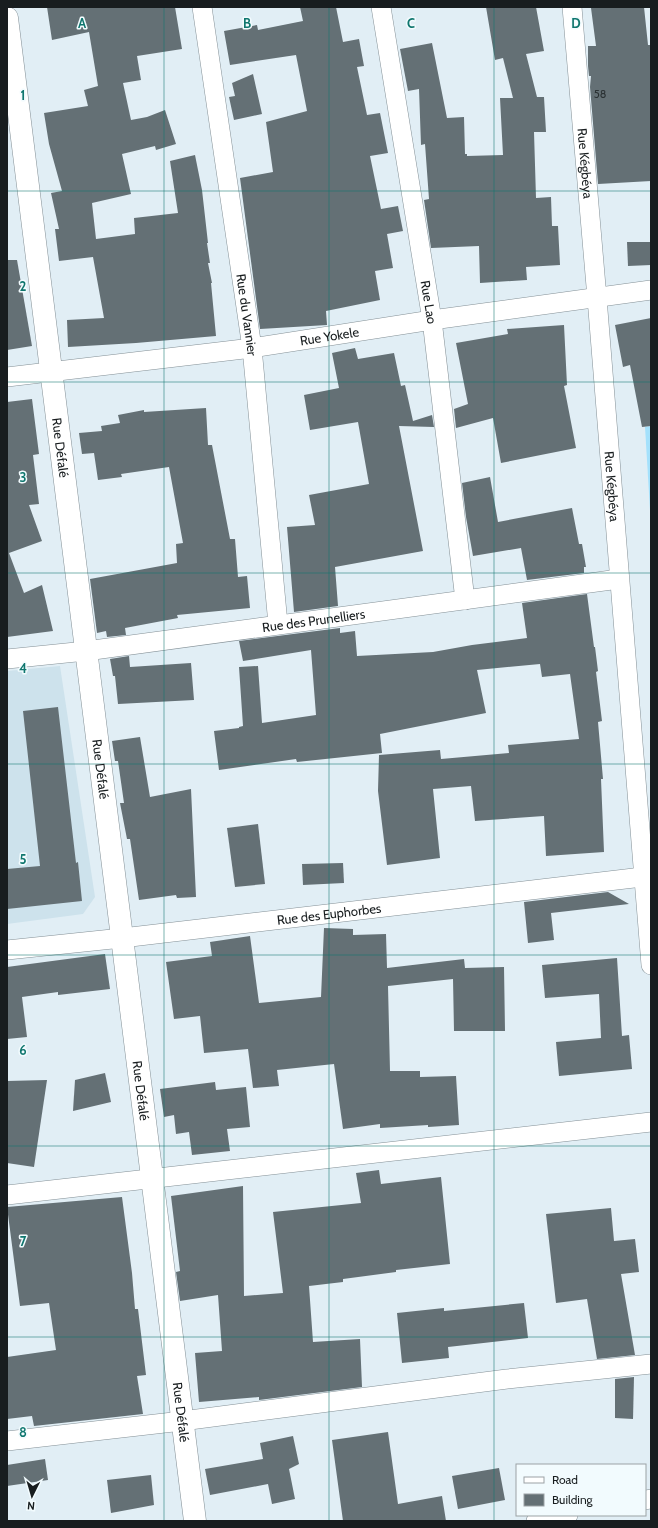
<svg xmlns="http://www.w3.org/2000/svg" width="658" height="1528" font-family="Cabin,sans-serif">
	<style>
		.built { fill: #cde2ec }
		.green { fill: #a4e1fc }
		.building { fill: #647075 }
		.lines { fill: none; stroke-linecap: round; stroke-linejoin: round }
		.street-casing { stroke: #849096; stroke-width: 20 }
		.secondary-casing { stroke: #849096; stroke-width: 23 }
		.street { stroke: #fff; stroke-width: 19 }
		.secondary { stroke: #fff; stroke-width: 22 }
		.grid { fill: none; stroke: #0f766e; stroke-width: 1; stroke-opacity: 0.55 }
		.labels { text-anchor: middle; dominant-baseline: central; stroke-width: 3; stroke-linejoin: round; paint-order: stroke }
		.number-label { font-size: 11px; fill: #2b3234 }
		.street-label { font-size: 13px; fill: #181d1f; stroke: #f2fbfe }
		.grid-label { font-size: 13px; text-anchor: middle; font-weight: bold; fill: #0f766e; stroke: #f2fbfe; stroke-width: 3; stroke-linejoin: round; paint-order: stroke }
	</style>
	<rect width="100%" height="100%" fill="#e1eef5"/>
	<polygon class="built" points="60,666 95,897 83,914 7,924 7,671"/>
	<polygon class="green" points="651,426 651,526 645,427"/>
	<g class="building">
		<polygon points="47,7 175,7 182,49 137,56 141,80 123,83 131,120 147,117 165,110 176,144 156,150 155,146 122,154 131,194 92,203 96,239 135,234 134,218 178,213 170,161 195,155 202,190 208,243 207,243 210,263 208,263 212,283 211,283 216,336 136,343 68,347 67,320 104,318 93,257 59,261 55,229 59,229 51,193 62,191 49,144 44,113 88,106 84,90 98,86 89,32 52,40"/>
		<polygon points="300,7 336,7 343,42 359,39 364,66 357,67 367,115 380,113 388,153 370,156 381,209 398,206 403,231 387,234 393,268 375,271 380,300 326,311 327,325 260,329 240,178 273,172 266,122 307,111 296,55 230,65 224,31 257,25 258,30 303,21"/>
		<polygon points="486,7 536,7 544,51 526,54 537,97 544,97 546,132 534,132 536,198 551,197 552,226 558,226 560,265 526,267 527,280 480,283 479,246 431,248 424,200 429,199 425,144 421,145 419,89 408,91 400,49 432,43 447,118 464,117 465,154 467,154 467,156 503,155 500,98 513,98 503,58 495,60"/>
		<polygon points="603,7 644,7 648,45 651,45 651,181 598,184 590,87 591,76 589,76 588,66 588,46 596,46 591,8"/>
		<polygon points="253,74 262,114 234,120 229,97 235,96 232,83"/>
		<polygon points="627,242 651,242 651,265 628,266"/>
		<polygon points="7,260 17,260 32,346 7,350"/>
		<polygon points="651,318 651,426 642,427 630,365 623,367 615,325"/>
		<polygon points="564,325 567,385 564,386 576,448 501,463 493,418 456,428 454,409 468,404 456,343 508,334 507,329"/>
		<polygon points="355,348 358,359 394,353 401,386 405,385 413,421 432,415 434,427 399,426 423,551 335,567 338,606 294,612 287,527 315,525 309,495 369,484 358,422 310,430 304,395 339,388 332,353"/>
		<polygon points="32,399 39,454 33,455 39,504 29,505 42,541 9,553 24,593 42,585 53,631 7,637 7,402"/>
		<polygon points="206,408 208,445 212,445 230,539 235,539 238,577 247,576 250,608 177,615 178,618 125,628 126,635 107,637 106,631 97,633 90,579 177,563 176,544 183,543 169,467 121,474 122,477 98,480 94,453 82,454 79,433 102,431 101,426 120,423 118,415 144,410 144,412"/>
		<polygon points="490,477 498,522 572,508 579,544 582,544 586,567 584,567 584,573 527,580 521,548 473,556 466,517 462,483"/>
		<polygon points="587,594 594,647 595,647 598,671 596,672 602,721 598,722 603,779 601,779 604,852 546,856 544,816 475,821 471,786 433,789 440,858 387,865 378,791 379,755 440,750 441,759 509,753 508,745 579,739 570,674 542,677 540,664 477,670 486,713 380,734 382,753 297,762 296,759 219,770 214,731 239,728 239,727 243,726 239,667 258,666 262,723 316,715 311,650 243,661 239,641 340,628 340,633 355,631 357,656 433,652 472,645 527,638 522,603"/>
		<polygon points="129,656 130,667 191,663 194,700 118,704 115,676 113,676 110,659"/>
		<polygon points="58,707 76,863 78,862 82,901 7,909 7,869 40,866 23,711"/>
		<polygon points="140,737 150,797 191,789 196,897 177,898 176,895 139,900 130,839 127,839 120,803 124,803 118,761 115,761 112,741"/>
		<polygon points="258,824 265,884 235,887 227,828"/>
		<polygon points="343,863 344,883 303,885 302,864"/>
		<polygon points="608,892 629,904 551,913 554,940 528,943 524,902"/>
		<polygon points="324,928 353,929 353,935 386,934 387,968 464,959 465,968 504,967 505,1031 454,1031 453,979 388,986 390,1071 420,1071 420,1077 456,1076 459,1125 428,1127 428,1125 380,1128 380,1124 343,1129 334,1064 277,1070 279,1086 253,1088 248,1049 204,1053 200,1016 174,1019 166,962 212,956 210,942 250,936 259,1003 321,997"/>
		<polygon points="105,954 110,989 58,995 58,992 22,997 27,1037 7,1039 7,967"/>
		<polygon points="617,958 622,1036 629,1035 632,1069 559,1076 556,1042 601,1038 599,994 545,998 542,965"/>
		<polygon points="105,1073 111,1102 73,1111 75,1080"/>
		<polygon points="47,1080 34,1167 7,1163 7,1081"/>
		<polygon points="215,1082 216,1090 246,1087 250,1127 227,1129 230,1151 192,1155 189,1132 176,1134 174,1115 164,1117 160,1089"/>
		<polygon points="379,1170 381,1184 441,1177 450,1264 396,1270 396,1272 343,1279 343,1282 309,1286 313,1342 360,1339 362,1387 259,1400 259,1397 199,1402 195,1353 222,1351 218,1295 180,1301 176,1272 180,1271 171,1196 243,1186 244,1296 283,1293 273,1212 361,1203 356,1173"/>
		<polygon points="122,1197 132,1273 135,1309 138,1309 146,1375 137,1376 143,1414 34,1426 32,1416 7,1419 7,1357 56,1350 49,1303 20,1306 7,1207"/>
		<polygon points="611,1208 614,1241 635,1239 639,1272 621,1274 635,1355 597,1359 587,1299 556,1303 546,1214"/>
		<polygon points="524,1303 528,1338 448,1347 449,1358 402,1363 397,1313 444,1308 444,1311"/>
		<polygon points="634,1377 633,1419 615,1418 615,1379"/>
		<polygon points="388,1432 398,1504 442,1496 446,1521 343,1521 332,1440"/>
		<polygon points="293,1436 299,1464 289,1469 295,1499 272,1504 268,1484 210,1495 205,1469 263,1459 260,1443"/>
		<polygon points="45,1459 48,1480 7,1486 7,1465"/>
		<polygon points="499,1468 505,1500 458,1509 452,1476"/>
		<polygon points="151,1475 154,1505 111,1513 107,1480"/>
	</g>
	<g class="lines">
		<defs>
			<g id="street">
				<path id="s1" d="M202 7 252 348 278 624"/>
				<path id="s2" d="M381 7 432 320 465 600"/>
				<path id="s3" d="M572 7 597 298 651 965"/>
				<path id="s4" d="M7 377 252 348 432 320 651 290"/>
				<path id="s5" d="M7 659 86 651 619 579"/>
				<path id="s6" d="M7 950 122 938 651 876"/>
				<polyline points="7,1195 651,1122"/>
				<polyline points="7,1441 182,1421 507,1379 651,1364"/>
				<polyline points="645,1500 651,1499"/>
				<polyline points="536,1521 568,1515"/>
			</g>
			<g id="secondary">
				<path id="s7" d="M7 18 195 1521"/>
			</g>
		</defs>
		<use href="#street" class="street-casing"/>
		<use href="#secondary" class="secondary-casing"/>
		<use href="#street" class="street"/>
		<use href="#secondary" class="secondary"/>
	</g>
	<path class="grid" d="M164 7V1521M329 7V1521M494 7V1521M7 191H651M7 382H651M7 573H651M7 764H651M7 955H651M7 1146H651M7 1337H651"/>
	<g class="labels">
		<g class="number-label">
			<text x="600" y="94">58</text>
		</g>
		<g class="street-label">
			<text stroke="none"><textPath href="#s3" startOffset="157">Rue Kégbéya</textPath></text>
			<text stroke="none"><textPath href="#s2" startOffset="299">Rue Lao</textPath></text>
			<text stroke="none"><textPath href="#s1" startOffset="311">Rue du Vannier</textPath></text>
			<text stroke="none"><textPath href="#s4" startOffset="325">Rue Yokele</textPath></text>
			<text stroke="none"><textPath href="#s7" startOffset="433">Rue Défalé</textPath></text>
			<text stroke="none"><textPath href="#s3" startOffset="481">Rue Kégbéya</textPath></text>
			<text stroke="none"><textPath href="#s5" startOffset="309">Rue des Prunelliers</textPath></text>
			<text stroke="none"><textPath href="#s7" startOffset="757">Rue Défalé</textPath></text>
			<text stroke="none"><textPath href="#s6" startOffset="324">Rue des Euphorbes</textPath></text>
			<text stroke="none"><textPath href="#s7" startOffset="1081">Rue Défalé</textPath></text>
			<text stroke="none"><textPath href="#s7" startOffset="1405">Rue Défalé</textPath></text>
		</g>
	</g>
	<g class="grid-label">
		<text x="82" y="28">A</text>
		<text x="247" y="28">B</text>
		<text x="411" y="28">C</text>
		<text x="576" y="28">D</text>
		<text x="23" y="100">1</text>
		<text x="23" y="291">2</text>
		<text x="23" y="482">3</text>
		<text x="23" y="673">4</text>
		<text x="23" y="864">5</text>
		<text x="23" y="1055">6</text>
		<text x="23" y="1246">7</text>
		<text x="23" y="1437">8</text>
	</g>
	<rect width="658" height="1528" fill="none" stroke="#181d1f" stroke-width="16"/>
	<rect x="516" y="1464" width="130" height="52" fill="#f2fbfe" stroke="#9ba2a5"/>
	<rect x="524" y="1477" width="20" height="6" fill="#ffffff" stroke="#9ba2a5"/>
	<text x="552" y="1484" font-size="12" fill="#181d1f">Road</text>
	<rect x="524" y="1494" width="20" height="12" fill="#647075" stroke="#9ba2a5"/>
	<text x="552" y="1504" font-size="12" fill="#181d1f">Building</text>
	<g transform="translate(32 1496) rotate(185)" stroke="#f2fbfe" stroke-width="3" paint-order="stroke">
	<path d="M0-3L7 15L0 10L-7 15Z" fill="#181d1f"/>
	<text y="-6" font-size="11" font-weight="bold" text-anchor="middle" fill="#181d1f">N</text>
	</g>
</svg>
